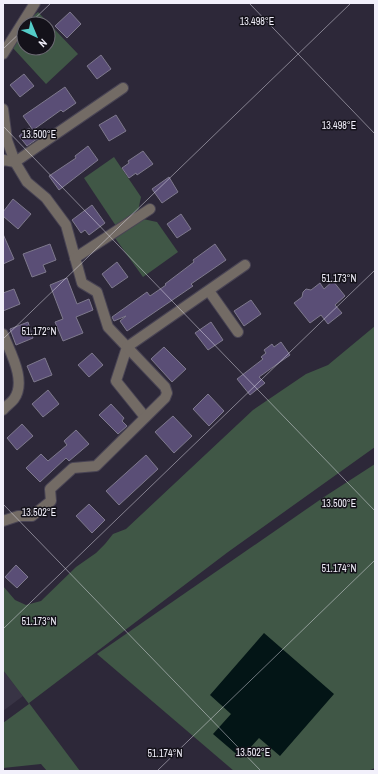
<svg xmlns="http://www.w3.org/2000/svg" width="378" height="774" font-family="'Archivo Narrow',sans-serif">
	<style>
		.education { fill: #383445 }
		.green { fill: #405746 }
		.water { fill: #031516 }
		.building { fill: #5a4e76; stroke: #7e798d }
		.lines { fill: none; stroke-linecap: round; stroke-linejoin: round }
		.minor-casing { stroke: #494454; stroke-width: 12 }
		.minor { stroke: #736b65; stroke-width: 10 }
		.ticks { fill: none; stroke: #f2f0fb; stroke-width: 1; stroke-opacity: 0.45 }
		.ticks-label { font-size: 10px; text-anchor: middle; fill: #f2f0fb; stroke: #14121a; stroke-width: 3; stroke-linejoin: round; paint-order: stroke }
	</style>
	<rect width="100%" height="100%" fill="#2d2839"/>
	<polygon class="education" points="3,670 23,696 3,711"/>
	<g class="green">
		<polygon points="38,12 78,54 46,84 12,47 24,28 24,48 48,48 48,24 27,24 30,19"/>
		<polygon points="114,157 141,197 138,211 116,226 84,178"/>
		<polygon points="143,219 157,222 178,252 143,277 115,238"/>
		<polygon points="375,326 375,447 228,552 29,703 80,771 47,771 41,764 3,768 3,723 29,704 3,670 3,586 15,600 26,605 41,601 76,567 96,553 105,544 113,534 126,529 253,410 306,374 328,365"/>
		<polygon points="375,464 375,768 368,771 234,771 97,654 324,497"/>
	</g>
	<polygon class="water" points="264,633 334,694 280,756 259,738 241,758 213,734 231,714 210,695"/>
	<g class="building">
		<polygon points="70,12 81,24 67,38 55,26"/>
		<polygon points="101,55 111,69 97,79 87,66"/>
		<polygon points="24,74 34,86 20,97 10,85"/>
		<polygon points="65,87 76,103 63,112 61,110 33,130 23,116"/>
		<polygon points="116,115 126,131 109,141 99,125"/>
		<polygon points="29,128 37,139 27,146 19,136"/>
		<polygon points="88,146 98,160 59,190 49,176 76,158 75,156"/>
		<polygon points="143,151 153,164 137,175 136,173 129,178 122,168 129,163 128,161"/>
		<polygon points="169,177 178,192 162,203 152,189"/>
		<polygon points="13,199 31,214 18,229 3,216 3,212"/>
		<polygon points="92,205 105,223 89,235 85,230 81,233 72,220"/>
		<polygon points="181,214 191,229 177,238 167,224"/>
		<polygon points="3,234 14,259 3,264"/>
		<polygon points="50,244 56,260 43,265 46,272 32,277 23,254"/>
		<polygon points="215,244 226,260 191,284 193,286 127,331 120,321 126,316 114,321 112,317 147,292 150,296 166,285 165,284 194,262 193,260"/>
		<polygon points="117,262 128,277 112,288 102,274"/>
		<polygon points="67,278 77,304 89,299 93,310 76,317 83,333 63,341 55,322 63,319 50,285"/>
		<polygon points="333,281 345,296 335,305 342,313 328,324 321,315 310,323 294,303 302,297 303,292 306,289 311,290 320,283 324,289"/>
		<polygon points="14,289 20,304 3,311 3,293"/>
		<polygon points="251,300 261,314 244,326 234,311"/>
		<polygon points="28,322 33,338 16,345 10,329"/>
		<polygon points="211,322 223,340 208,350 195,333"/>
		<polygon points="281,342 290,355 259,377 265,383 250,395 237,379 263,359 261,357 266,353 264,350 272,344 274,347"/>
		<polygon points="164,347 186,369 172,382 151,359"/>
		<polygon points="92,353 103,365 89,377 78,365"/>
		<polygon points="45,358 52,375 34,382 27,366"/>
		<polygon points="48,390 59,404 43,417 32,404"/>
		<polygon points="208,394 224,411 209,426 193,409"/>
		<polygon points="111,404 124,418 122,421 127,426 118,434 99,415"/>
		<polygon points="173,416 192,436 174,453 155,432"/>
		<polygon points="22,424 33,436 17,450 7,438"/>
		<polygon points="76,430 89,444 69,461 66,458 40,482 26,468 41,454 48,461 67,445 64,441"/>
		<polygon points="146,455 158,469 119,505 106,491"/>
		<polygon points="89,504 105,520 92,533 76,516"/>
		<polygon points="16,565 28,577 17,588 5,577"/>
	</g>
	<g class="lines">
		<defs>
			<g id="minor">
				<polyline points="3,54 35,3"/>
				<polyline points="3,109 7,140 15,162 27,182 46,198 66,225 82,283 97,292 108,327 127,347 116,381 145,417"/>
				<polyline points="3,161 4,160 15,162 123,88"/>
				<polyline points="75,258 150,209"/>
				<polyline points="209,291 238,332"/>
				<path d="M3 334C10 352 27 381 14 399 11 403 6 406 3 410"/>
				<polyline points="3,521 18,516 32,516 51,501 50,489 73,468 96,466 165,398 167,393 165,387 127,347 245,265"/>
			</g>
		</defs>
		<use href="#minor" class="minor-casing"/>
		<use href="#minor" class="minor"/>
	</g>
	<path class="ticks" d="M249 3 375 134M29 24 51 3M3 49 24 29M3 126 375 511M3 339 351 3M3 504 261 771M3 629 375 270M157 771 375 560"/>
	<g class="ticks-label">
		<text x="257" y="25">13.498°E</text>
		<text x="339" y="129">13.498°E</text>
		<text x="39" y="138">13.500°E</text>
		<text x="339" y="282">51.173°N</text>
		<text x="39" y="335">51.172°N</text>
		<text x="339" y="507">13.500°E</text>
		<text x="39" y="516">13.502°E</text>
		<text x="339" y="572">51.174°N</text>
		<text x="39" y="625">51.173°N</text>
		<text x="253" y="756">13.502°E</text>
		<text x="165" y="757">51.174°N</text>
	</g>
	<rect width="378" height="774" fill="none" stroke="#f2f0fb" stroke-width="8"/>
	<g transform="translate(36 36) rotate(136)"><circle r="19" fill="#14121a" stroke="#6d6b74"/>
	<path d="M0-3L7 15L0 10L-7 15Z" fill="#54cdc8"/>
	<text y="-6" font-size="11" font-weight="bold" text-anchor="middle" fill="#f2f0fb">N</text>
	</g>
</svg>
